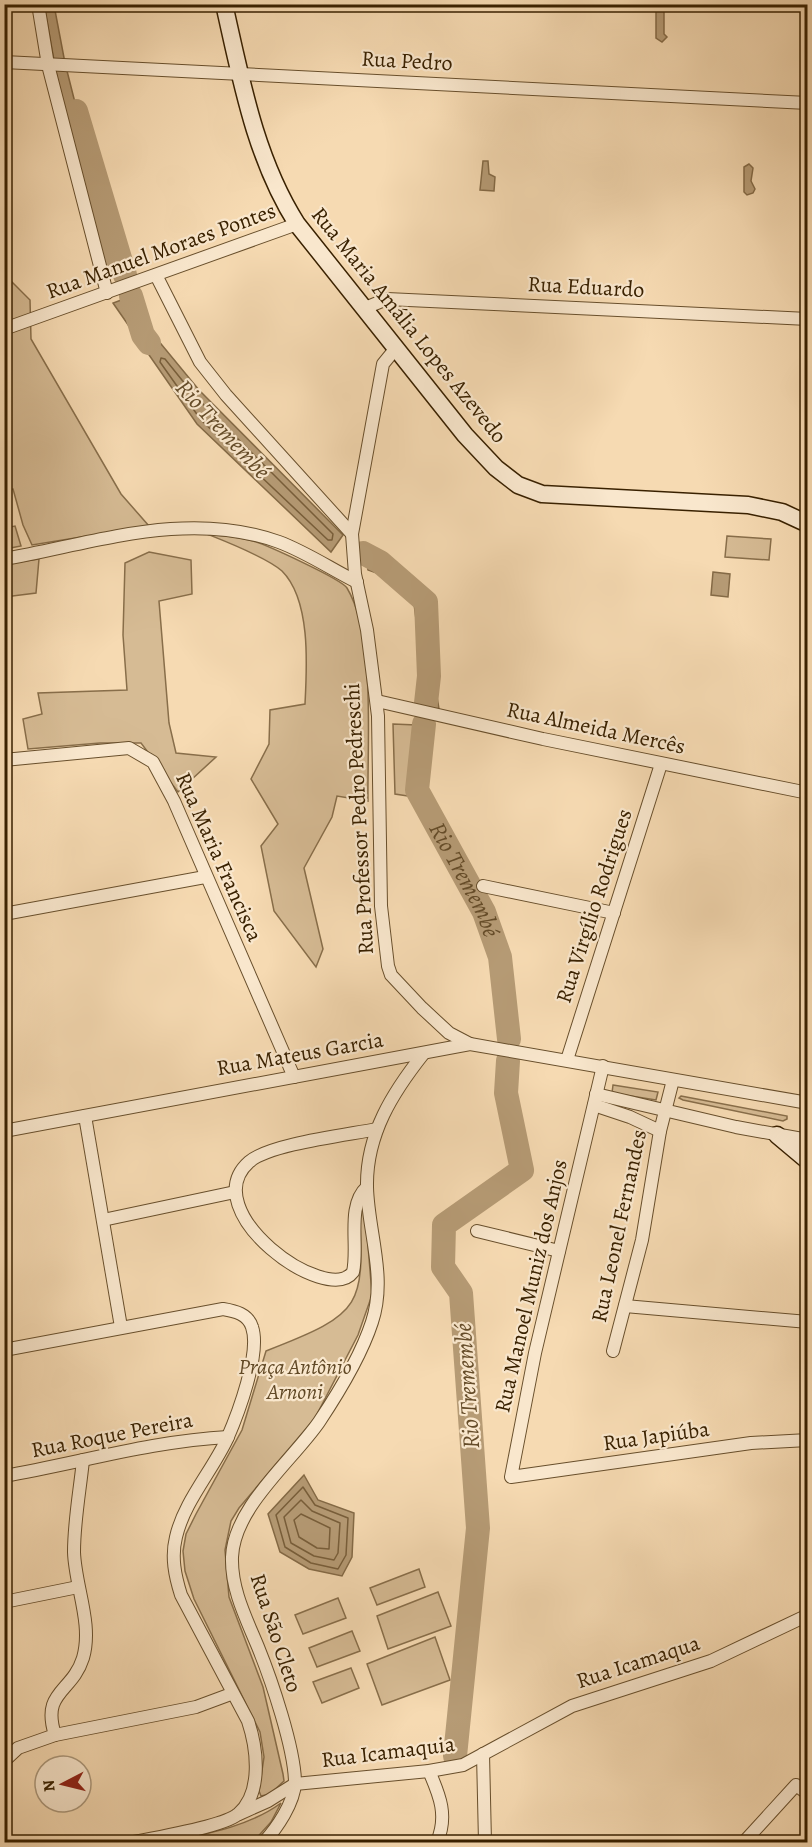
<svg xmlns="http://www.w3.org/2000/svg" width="812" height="1847" font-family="Alegreya,serif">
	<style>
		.green { fill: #d6bb94; stroke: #886e4a; stroke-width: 1.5 }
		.water { fill: #b69b75; stroke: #846a46; stroke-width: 1.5 }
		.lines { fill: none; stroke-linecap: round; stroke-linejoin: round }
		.shore { stroke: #785e3a; stroke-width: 1.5 }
		.river { stroke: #b69b75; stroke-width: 24 }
		.minor-casing { stroke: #684f2c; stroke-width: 14 }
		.secondary-casing { stroke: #392100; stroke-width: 19 }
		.minor { stroke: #f9e7cd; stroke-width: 12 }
		.secondary { stroke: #f9e7cd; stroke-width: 16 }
		.labels { text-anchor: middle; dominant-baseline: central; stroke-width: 4.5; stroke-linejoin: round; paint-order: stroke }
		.street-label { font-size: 22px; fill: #392100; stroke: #f9e7cd }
		.park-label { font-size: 22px; font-style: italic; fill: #604825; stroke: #f9e7cd }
		.water-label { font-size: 24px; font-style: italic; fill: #654c29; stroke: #f9e7cd }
	</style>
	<rect width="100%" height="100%" fill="#f6dab2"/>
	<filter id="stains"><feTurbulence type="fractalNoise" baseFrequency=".00333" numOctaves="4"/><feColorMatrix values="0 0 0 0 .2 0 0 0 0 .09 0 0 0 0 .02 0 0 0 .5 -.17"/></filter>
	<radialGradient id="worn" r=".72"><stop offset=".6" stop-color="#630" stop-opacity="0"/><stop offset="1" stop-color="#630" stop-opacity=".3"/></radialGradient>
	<g class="green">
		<polygon points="4,274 30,300 31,339 121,494 149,526 32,545 23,525 13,489 5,490"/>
		<polygon points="15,526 21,546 5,549 5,528"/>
		<path d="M207 534C222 536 239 536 253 541 267 545 341 579 347 588 376 636 367 744 368 801L337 796 332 817 304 868 323 949 316 967 274 911 261 846 278 824 251 779 269 744 270 710 305 704C307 666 311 600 282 571 266 557 227 542 207 534Z"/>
		<polygon points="727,536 771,539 769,560 725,557"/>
		<polygon points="149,552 191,560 192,594 159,601 169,723 176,753 216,757 178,792 141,743 100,743 28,749 23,719 42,714 38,693 127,690 123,635 125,563"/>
		<polygon points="39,559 36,593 5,597 4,564"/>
		<polygon points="393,724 416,725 414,797 395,794"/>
		<polygon points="613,1085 658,1092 656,1100 612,1093"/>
		<polygon points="681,1096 787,1116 787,1119 783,1121 683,1100 679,1098"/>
		<path d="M364 1196 372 1295 358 1335 315 1418 239 1508 231 1521 225 1550 229 1597 263 1687 283 1774 284 1781 270 1794 261 1796 259 1791 264 1757 260 1732 194 1599 185 1571 183 1551 186 1534 196 1514 242 1430 266 1351C367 1312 364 1306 359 1200Z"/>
		<polygon points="419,1569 425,1587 377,1605 370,1588"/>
		<polygon points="438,1592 451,1626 388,1649 377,1616"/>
		<polygon points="338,1598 346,1618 303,1634 295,1615"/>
		<polygon points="352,1631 360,1651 317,1667 309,1648"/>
		<polygon points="435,1637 450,1680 382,1705 367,1664"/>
		<polygon points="351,1668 359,1688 322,1703 313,1682"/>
		<path d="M281 1803 271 1822 253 1842H169C207 1834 250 1826 281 1803Z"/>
	</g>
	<g class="water">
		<polygon points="44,5 54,5 65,63 118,273 107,277 59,88"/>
		<polygon points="656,10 664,11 664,34 667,37 662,42 656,38"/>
		<polygon points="483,161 488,161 489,174 495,177 494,191 480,190"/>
		<polygon points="749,164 753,168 751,181 755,189 753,193 747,195 744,192 744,167"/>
		<polygon points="124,299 199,390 343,535 331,552 197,424 113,303"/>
		<polygon points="365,551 379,558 420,593 439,709 427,705 413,596 388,577 368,570"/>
		<polygon points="713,572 730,574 728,597 711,595"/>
		<polygon points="304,1475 318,1500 354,1513 352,1557 342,1576 309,1569 280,1552 268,1514"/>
	</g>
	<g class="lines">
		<g class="shore">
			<polygon points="161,358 165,359 194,395 333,534 332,540 328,540 201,420 160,362"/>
			<polygon points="303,1487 315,1505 348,1518 346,1555 338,1569 311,1563 285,1547 276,1515"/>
			<polygon points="301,1500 312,1511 340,1523 338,1553 334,1560 314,1556 291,1543 284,1517"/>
			<polygon points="301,1514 330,1528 329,1549 317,1548 299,1537 294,1520"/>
		</g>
		<g class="river">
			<polyline points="76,111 125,275"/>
			<polyline points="131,296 143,335 149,343"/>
			<polyline points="363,553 380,562 426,602 429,676 426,703"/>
			<path id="s1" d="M424 724 417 790 484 912 500 957 509 1039"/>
			<polyline points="455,1756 478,1528 461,1293 443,1267 444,1225 522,1170 506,1093 508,1061"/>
		</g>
		<defs>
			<g id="minor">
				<polyline points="38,4 48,65 107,293"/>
				<polyline points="4,62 808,103"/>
				<polyline points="156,275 200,362 226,395 352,534"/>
				<polyline points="365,308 387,299 808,319"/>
				<polyline points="4,329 297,224"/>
				<polyline points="396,348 383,364 352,534 355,574 367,630 378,716 381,906 388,966 391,975 422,1008 449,1033 470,1044"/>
				<path d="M4 559C96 543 187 509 279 542 306 552 331 569 357 582"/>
				<polyline points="377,701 543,739 808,793"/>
				<polyline points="4,760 129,748 153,762 174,801 294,1077"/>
				<polyline points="483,886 614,913"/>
				<polyline points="4,914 205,877"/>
				<polyline points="567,1060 661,764"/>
				<polyline points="603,1066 535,1353 511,1477 751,1443 808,1440"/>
				<polyline points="596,1094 736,1127 808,1140"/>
				<polyline points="594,1105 630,1117 660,1131"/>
				<polyline points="85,1116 121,1327"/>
				<polyline points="4,1131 470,1044 808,1103"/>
				<path d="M367 1187C346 1206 359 1246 353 1272 327 1307 194 1211 249 1162 269 1144 347 1135 377 1129"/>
				<polyline points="103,1220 235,1192"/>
				<polyline points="477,1231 559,1251"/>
				<polyline points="625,1306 808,1322"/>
				<path d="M4 1350 223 1309C235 1311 248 1314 252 1327 261 1353 238 1414 227 1439 212 1471 184 1502 176 1537 171 1557 175 1576 181 1595L248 1721C257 1748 263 1793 238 1814 225 1826 155 1838 134 1842"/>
				<polyline points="613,1351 642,1240 660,1131 673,1080"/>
				<path d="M4 1476C79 1463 152 1441 228 1437"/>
				<polyline points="4,1602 78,1587"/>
				<polyline points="55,1735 196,1707 231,1694"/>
				<polyline points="483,1754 485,1842"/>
				<path d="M4 1761 18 1748 55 1735C41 1691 72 1693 83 1658 93 1624 75 1586 74 1552 74 1521 80 1490 83 1460"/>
				<path d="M429 1771C440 1796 448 1816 437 1842"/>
				<polyline points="239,1814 268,1801 295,1784 429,1771 463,1765 572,1706 711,1661 808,1615"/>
				<polyline points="4,1832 7,1842"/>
				<path d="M264 1842C277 1828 294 1803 295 1783 295 1749 271 1679 258 1647 246 1618 231 1589 232 1557 234 1507 292 1461 319 1422 339 1392 361 1356 372 1322 387 1277 368 1232 367 1187 366 1134 393 1092 424 1053"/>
				<polyline points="744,1842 796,1785 808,1794"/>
			</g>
			<g id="secondary">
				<path d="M224 4C241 79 255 158 297 224L465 435 496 468 518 485 542 494 748 505 782 512 808 524"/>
				<polyline points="777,1135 808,1161"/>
			</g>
		</defs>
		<use href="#minor" class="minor-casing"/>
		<use href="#secondary" class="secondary-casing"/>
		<use href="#minor" class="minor"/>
		<use href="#secondary" class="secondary"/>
	</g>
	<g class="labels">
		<g class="street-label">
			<text transform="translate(407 61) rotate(3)">Rua Pedro</text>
			<text transform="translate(161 251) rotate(-20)">Rua Manuel Moraes Pontes</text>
			<text transform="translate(586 287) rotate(3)">Rua Eduardo</text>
			<text transform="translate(409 325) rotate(51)">Rua Maria Amália Lopes Azevedo</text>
			<text transform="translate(596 728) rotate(12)">Rua Almeida Mercês</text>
			<text transform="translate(359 819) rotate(-93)">Rua Professor Pedro Pedreschi</text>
			<text transform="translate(219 857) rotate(66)">Rua Maria Francisca</text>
			<text transform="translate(594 906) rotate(-72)">Rua Virgílio Rodrigues</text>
			<text transform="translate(300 1054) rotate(-10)">Rua Mateus Garcia</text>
			<text transform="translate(619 1226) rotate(-78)">Rua Leonel Fernandes</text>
			<text transform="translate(531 1286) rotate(-77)">Rua Manoel Muniz dos Anjos</text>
			<text transform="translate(112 1435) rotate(-11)">Rua Roque Pereira</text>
			<text transform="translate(656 1436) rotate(-8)">Rua Japiúba</text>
			<text transform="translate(276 1633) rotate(72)">Rua São Cleto</text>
			<text transform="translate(638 1662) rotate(-18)">Rua Icamaqua</text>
			<text transform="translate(388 1752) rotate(-7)">Rua Icamaquia</text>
		</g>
		<g class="park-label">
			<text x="295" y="1367">Praça Antônio<tspan x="295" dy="25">Arnoni</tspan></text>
		</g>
		<g class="water-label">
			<text transform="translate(223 429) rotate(47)">Rio Tremembé</text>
			<text stroke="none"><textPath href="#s1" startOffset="168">Rio Tremembé</textPath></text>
			<text transform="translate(467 1386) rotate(-94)">Rio Tremembé</text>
		</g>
	</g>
	<rect width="812" height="1847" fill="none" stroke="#f6dab2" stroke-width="24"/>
	<rect x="6" y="6" width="800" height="1835" fill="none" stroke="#392100" stroke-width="3"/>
	<rect x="12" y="12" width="788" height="1823" fill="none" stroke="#392100" stroke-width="1.5"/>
	<g transform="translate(63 1784) rotate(263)"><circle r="28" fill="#f9e7cd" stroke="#ac987b" stroke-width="1.5"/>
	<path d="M0-4.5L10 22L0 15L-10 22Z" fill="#8f2418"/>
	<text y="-9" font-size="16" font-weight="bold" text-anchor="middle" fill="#392100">N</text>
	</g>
	<rect width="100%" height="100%" filter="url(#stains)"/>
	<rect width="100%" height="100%" fill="url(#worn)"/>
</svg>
